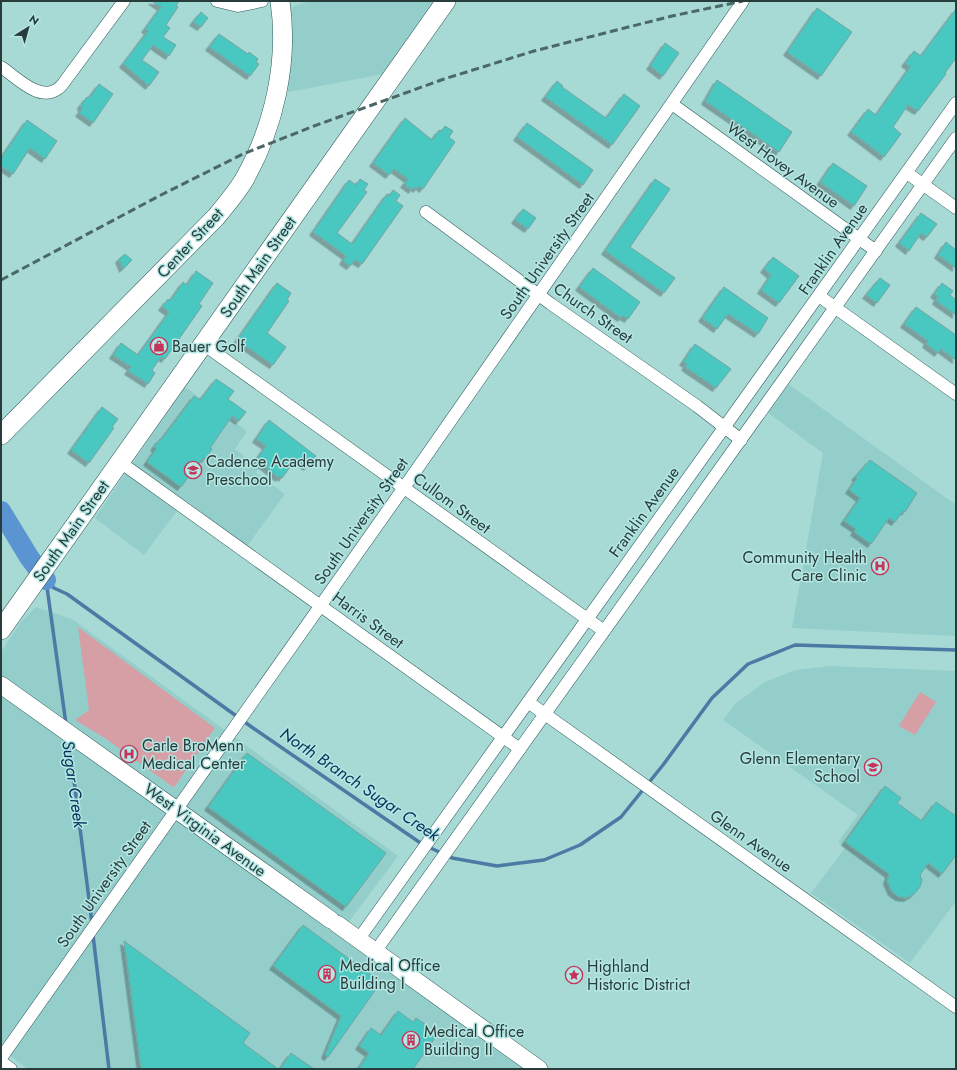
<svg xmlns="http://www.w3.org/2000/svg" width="957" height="1070" font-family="Jost,sans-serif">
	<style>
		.built { fill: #94ceca }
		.green { fill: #d69ea5 }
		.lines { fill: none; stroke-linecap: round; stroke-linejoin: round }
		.stream { stroke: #4b7ba4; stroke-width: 3.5 }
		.river { stroke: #5a95d1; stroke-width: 20 }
		.building { fill: #49c7c1; stroke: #74a4a1; filter: url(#shadow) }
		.street-casing { stroke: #2a5956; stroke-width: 13 }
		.secondary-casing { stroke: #2a5956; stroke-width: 18 }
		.primary-casing { stroke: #2a5956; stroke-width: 20 }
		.street { stroke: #fff; stroke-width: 12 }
		.secondary { stroke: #fff; stroke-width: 17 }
		.primary { stroke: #fff; stroke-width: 19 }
		.rail { stroke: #4b6866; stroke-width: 3; stroke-dasharray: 8 4; stroke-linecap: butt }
		.labels { text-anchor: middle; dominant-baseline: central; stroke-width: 3; stroke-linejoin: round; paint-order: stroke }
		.street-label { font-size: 16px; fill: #283d3b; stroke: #b4e6e3 }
		.poi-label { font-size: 16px; fill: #283d3b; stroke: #b4e6e3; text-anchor: start }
		.water-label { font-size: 17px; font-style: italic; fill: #05325a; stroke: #b4e6e3 }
	</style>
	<defs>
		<filter id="shadow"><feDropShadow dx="-3.5" dy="3.5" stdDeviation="0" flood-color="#0004"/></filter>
	</defs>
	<rect width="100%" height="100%" fill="#a7d9d5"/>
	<g class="built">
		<polygon points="310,1 436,1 384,74 288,92 290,8"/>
		<polygon points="787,383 956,505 956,636 792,628 823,453 767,412"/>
		<polygon points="185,387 247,431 235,449 259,468 256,473 285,494 247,546 185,500 144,555 95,518"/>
		<polygon points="36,607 72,619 398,856 339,935 528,1069 28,1069 1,1049 1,652 21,622"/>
		<polygon points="830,666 956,671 956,901 910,963 811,893 845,848 838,842 858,815 723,720 735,704 765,682 796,670"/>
	</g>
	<g class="green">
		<polygon points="78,627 215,728 175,786 173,787 106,739 75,720 89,710"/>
		<polygon points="920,692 936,702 915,735 899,726"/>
	</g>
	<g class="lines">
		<g class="stream">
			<polyline points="46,580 54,588 67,594 253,728 422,844 452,858 497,866 544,860 580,845 621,817 663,765 712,698 748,664 795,645 956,650"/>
			<polyline points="46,580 66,724"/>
			<polyline points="69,741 92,923"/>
			<polyline points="93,935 109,1069"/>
		</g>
		<polyline class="river" points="1,511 29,557 46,580"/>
	</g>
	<g class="building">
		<polygon points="152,1 179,1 176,6 178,7 166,25 170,28 163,37 176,45 169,56 153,45 142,60 159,72 149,86 123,64 148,31 145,29 161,7"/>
		<polygon points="817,8 852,32 821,76 787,52"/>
		<polygon points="956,9 956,58 945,73 946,74 918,111 908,105 893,127 901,134 884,157 851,132 868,109 876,115 910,67 905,63 914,51 921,56"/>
		<polygon points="201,12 208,18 201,27 193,22"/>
		<polygon points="219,34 248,54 249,52 258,59 256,62 259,64 250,76 209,47"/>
		<polygon points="665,43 679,53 663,76 650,66"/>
		<polygon points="717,80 792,132 779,152 705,101"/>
		<polygon points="557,81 563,86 562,87 606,118 624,94 640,106 612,145 545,97"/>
		<polygon points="99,84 113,94 93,123 79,113 82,109 81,105 87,97 89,98"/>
		<polygon points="405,118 432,140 439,130 441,132 445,126 453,131 449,137 455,142 423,189 419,186 417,189 414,187 412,190 404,184 408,179 394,169 389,175 373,163"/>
		<polygon points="27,120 57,141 45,159 30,148 13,174 1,166 1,158"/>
		<polygon points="527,123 593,170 583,185 517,137"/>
		<polygon points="833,163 867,186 854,206 820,182"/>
		<polygon points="360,179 368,184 364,190 367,192 337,233 352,244 387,194 389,196 393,190 400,195 396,201 403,206 362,264 355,260 350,266 343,261 346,256 313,232 349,180 356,185"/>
		<polygon points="655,179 670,189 630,247 675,278 664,293 605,251"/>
		<polygon points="523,209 536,218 528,229 515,220"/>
		<polygon points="921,213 937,224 927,237 921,233 909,251 899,243"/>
		<polygon points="946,242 956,250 956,268 938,255"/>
		<polygon points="125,254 132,260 123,269 119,259"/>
		<polygon points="773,257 799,276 779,303 761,290 771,275 764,269"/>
		<polygon points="593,268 640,302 628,319 623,316 621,318 579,287"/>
		<polygon points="196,271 213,283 199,304 202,306 165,359 161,357 152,370 155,373 148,384 128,371 131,367 113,355 121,343 138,355 169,312 162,307 168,299 170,301 183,282 187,285"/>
		<polygon points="880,278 890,285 877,303 866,295"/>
		<polygon points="277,283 291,293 287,300 289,301 267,333 286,347 273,365 237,340"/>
		<polygon points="942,283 953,291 950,295 956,300 956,315 936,301 938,297 934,294"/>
		<polygon points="724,287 768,318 758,334 728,314 717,329 702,318"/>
		<polygon points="916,307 956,335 956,360 941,349 938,353 926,344 928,341 904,324"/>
		<polygon points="695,344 731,369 716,388 685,367 687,364 683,362"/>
		<polygon points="216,379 234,391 228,399 246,412 239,421 232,416 210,448 212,449 205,459 203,458 194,469 181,487 147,462 156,449 154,447 160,439 161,440 194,396 200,400"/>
		<polygon points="102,407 118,419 112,427 114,428 89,463 71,450"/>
		<polygon points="269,420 316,456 307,467 296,459 282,478 280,476 279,478 256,460 266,446 256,439"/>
		<polygon points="870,460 917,493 905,512 903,511 895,522 889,518 871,544 854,532 856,529 844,521 860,498 849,490 857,478 855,477"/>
		<polygon points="247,753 386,853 346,907 208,807"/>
		<polygon points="885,786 901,798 897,803 922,821 936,802 956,816 956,855 942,874 928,863 920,875 922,880 920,887 914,894 907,898 899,897 892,892 887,881 889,874 845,842"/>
		<polygon points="303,925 381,982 328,1057 325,1055 341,1016 273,966"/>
		<polygon points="124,941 250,1033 243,1043 278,1069 141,1069"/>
		<polygon points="398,1011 413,1022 416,1018 428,1026 425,1031 435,1038 413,1069 358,1069 369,1053 359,1046 371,1028 381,1035"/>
		<polygon points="291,1053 314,1069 280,1069"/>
	</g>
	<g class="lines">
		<defs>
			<g id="street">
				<polyline points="217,1 238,6 262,1"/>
				<path d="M1 67C15 76 38 101 56 90 60 88 63 84 65 81L124 1"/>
				<polyline points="672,104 876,251"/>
				<polyline points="907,173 956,208"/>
				<polyline points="426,212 551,304 697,406 741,440"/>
				<polyline points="819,296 956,394"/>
				<polyline points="203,344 604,631"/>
				<polyline points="120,462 520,749"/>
				<polyline points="528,702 956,1007"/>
				<polyline points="358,940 956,103"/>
				<polyline points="375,952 956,138"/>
				<polyline points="1,1058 410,479 743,1"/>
				<polyline points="1,1062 11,1069"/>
			</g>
			<g id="secondary">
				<polyline points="1,685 331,920"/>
				<polyline points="337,924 539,1069"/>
			</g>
			<g id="primary">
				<path d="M1 435 216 217C226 205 236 193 244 180 274 127 289 62 280 1"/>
				<polyline points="1,630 446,1"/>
			</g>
		</defs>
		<use href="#street" class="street-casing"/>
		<use href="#secondary" class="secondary-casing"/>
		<use href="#primary" class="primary-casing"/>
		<use href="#street" class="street"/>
		<use href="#secondary" class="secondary"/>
		<use href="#primary" class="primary"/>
		<polyline class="rail" points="1,280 159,196 243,154 314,126 444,79 534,51 672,16 743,1"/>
	</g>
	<defs>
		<symbol id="shop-ring" viewBox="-11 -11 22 22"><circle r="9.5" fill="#b4e6e3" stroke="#c43459" stroke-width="1.5"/><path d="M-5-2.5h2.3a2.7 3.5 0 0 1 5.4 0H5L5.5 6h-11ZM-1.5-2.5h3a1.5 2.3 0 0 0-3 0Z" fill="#c43459"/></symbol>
		<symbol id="school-ring" viewBox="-11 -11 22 22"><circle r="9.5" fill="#b4e6e3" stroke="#c43459" stroke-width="1.5"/><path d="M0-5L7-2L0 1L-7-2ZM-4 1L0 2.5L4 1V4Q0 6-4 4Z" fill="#c43459"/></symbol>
		<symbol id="hospital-ring" viewBox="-11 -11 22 22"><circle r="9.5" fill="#b4e6e3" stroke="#c43459" stroke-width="1.5"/><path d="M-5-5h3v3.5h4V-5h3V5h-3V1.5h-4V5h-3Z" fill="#c43459"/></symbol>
		<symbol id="building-ring" viewBox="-11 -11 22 22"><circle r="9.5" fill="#b4e6e3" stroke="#c43459" stroke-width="1.5"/><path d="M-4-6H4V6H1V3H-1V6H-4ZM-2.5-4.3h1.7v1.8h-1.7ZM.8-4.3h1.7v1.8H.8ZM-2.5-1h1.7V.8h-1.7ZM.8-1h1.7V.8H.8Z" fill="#c43459"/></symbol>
		<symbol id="sight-ring" viewBox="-11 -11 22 22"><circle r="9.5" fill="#b4e6e3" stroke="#c43459" stroke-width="1.5"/><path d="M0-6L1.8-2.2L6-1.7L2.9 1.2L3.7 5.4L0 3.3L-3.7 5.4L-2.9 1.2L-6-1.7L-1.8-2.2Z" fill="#c43459"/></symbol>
	</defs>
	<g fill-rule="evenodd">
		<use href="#shop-ring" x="149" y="336" width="20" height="20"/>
		<use href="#school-ring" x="183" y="460" width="20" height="20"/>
		<use href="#hospital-ring" x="870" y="556" width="20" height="20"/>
		<use href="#hospital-ring" x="119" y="744" width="20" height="20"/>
		<use href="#school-ring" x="863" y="757" width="20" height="20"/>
		<use href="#building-ring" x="317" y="964" width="20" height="20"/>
		<use href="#sight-ring" x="564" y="965" width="20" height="20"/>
		<use href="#building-ring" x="401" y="1030" width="20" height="20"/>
	</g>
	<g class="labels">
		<g class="street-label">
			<text transform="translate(783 165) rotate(36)">West Hovey Avenue</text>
			<text transform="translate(190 243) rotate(-47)">Center Street</text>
			<text transform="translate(833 249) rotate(-55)">Franklin Avenue</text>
			<text transform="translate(547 256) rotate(-55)">South University Street</text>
			<text transform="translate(258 267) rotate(-55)">South Main Street</text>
			<text transform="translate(593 313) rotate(35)">Church Street</text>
			<text transform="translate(452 503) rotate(36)">Cullom Street</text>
			<text transform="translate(644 512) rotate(-54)">Franklin Avenue</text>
			<text transform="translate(361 521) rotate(-55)">South University Street</text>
			<text transform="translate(71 531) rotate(-55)">South Main Street</text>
			<text transform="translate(368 620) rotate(36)">Harris Street</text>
			<text transform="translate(205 830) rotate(36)">West Virginia Avenue</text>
			<text transform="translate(751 841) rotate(35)">Glenn Avenue</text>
			<text transform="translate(104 884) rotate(-55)">South University Street</text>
		</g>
		<g class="poi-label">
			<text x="172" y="346">Bauer Golf</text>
			<text x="206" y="461">Cadence Academy<tspan x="206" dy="18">Preschool</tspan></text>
			<text x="867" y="557" text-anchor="end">Community Health<tspan x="867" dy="18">Care Clinic</tspan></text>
			<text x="142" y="745">Carle BroMenn<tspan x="142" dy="18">Medical Center</tspan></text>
			<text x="860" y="758" text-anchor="end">Glenn Elementary<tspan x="860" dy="18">School</tspan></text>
			<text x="340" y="965">Medical Office<tspan x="340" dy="18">Building I</tspan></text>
			<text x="587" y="966">Highland<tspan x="587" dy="18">Historic District</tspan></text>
			<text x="424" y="1031">Medical Office<tspan x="424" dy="18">Building II</tspan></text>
		</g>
		<g class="water-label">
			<text transform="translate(74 784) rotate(82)">Sugar Creek</text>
			<text transform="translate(360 784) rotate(34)">North Branch Sugar Creek</text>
		</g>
	</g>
	<rect width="957" height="1070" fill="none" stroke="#283d3b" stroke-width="4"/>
	<g transform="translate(28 28) rotate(37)" stroke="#b4e6e3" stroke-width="3" paint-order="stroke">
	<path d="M0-3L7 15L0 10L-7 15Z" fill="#283d3b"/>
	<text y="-6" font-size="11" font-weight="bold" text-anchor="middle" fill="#283d3b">N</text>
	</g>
</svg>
